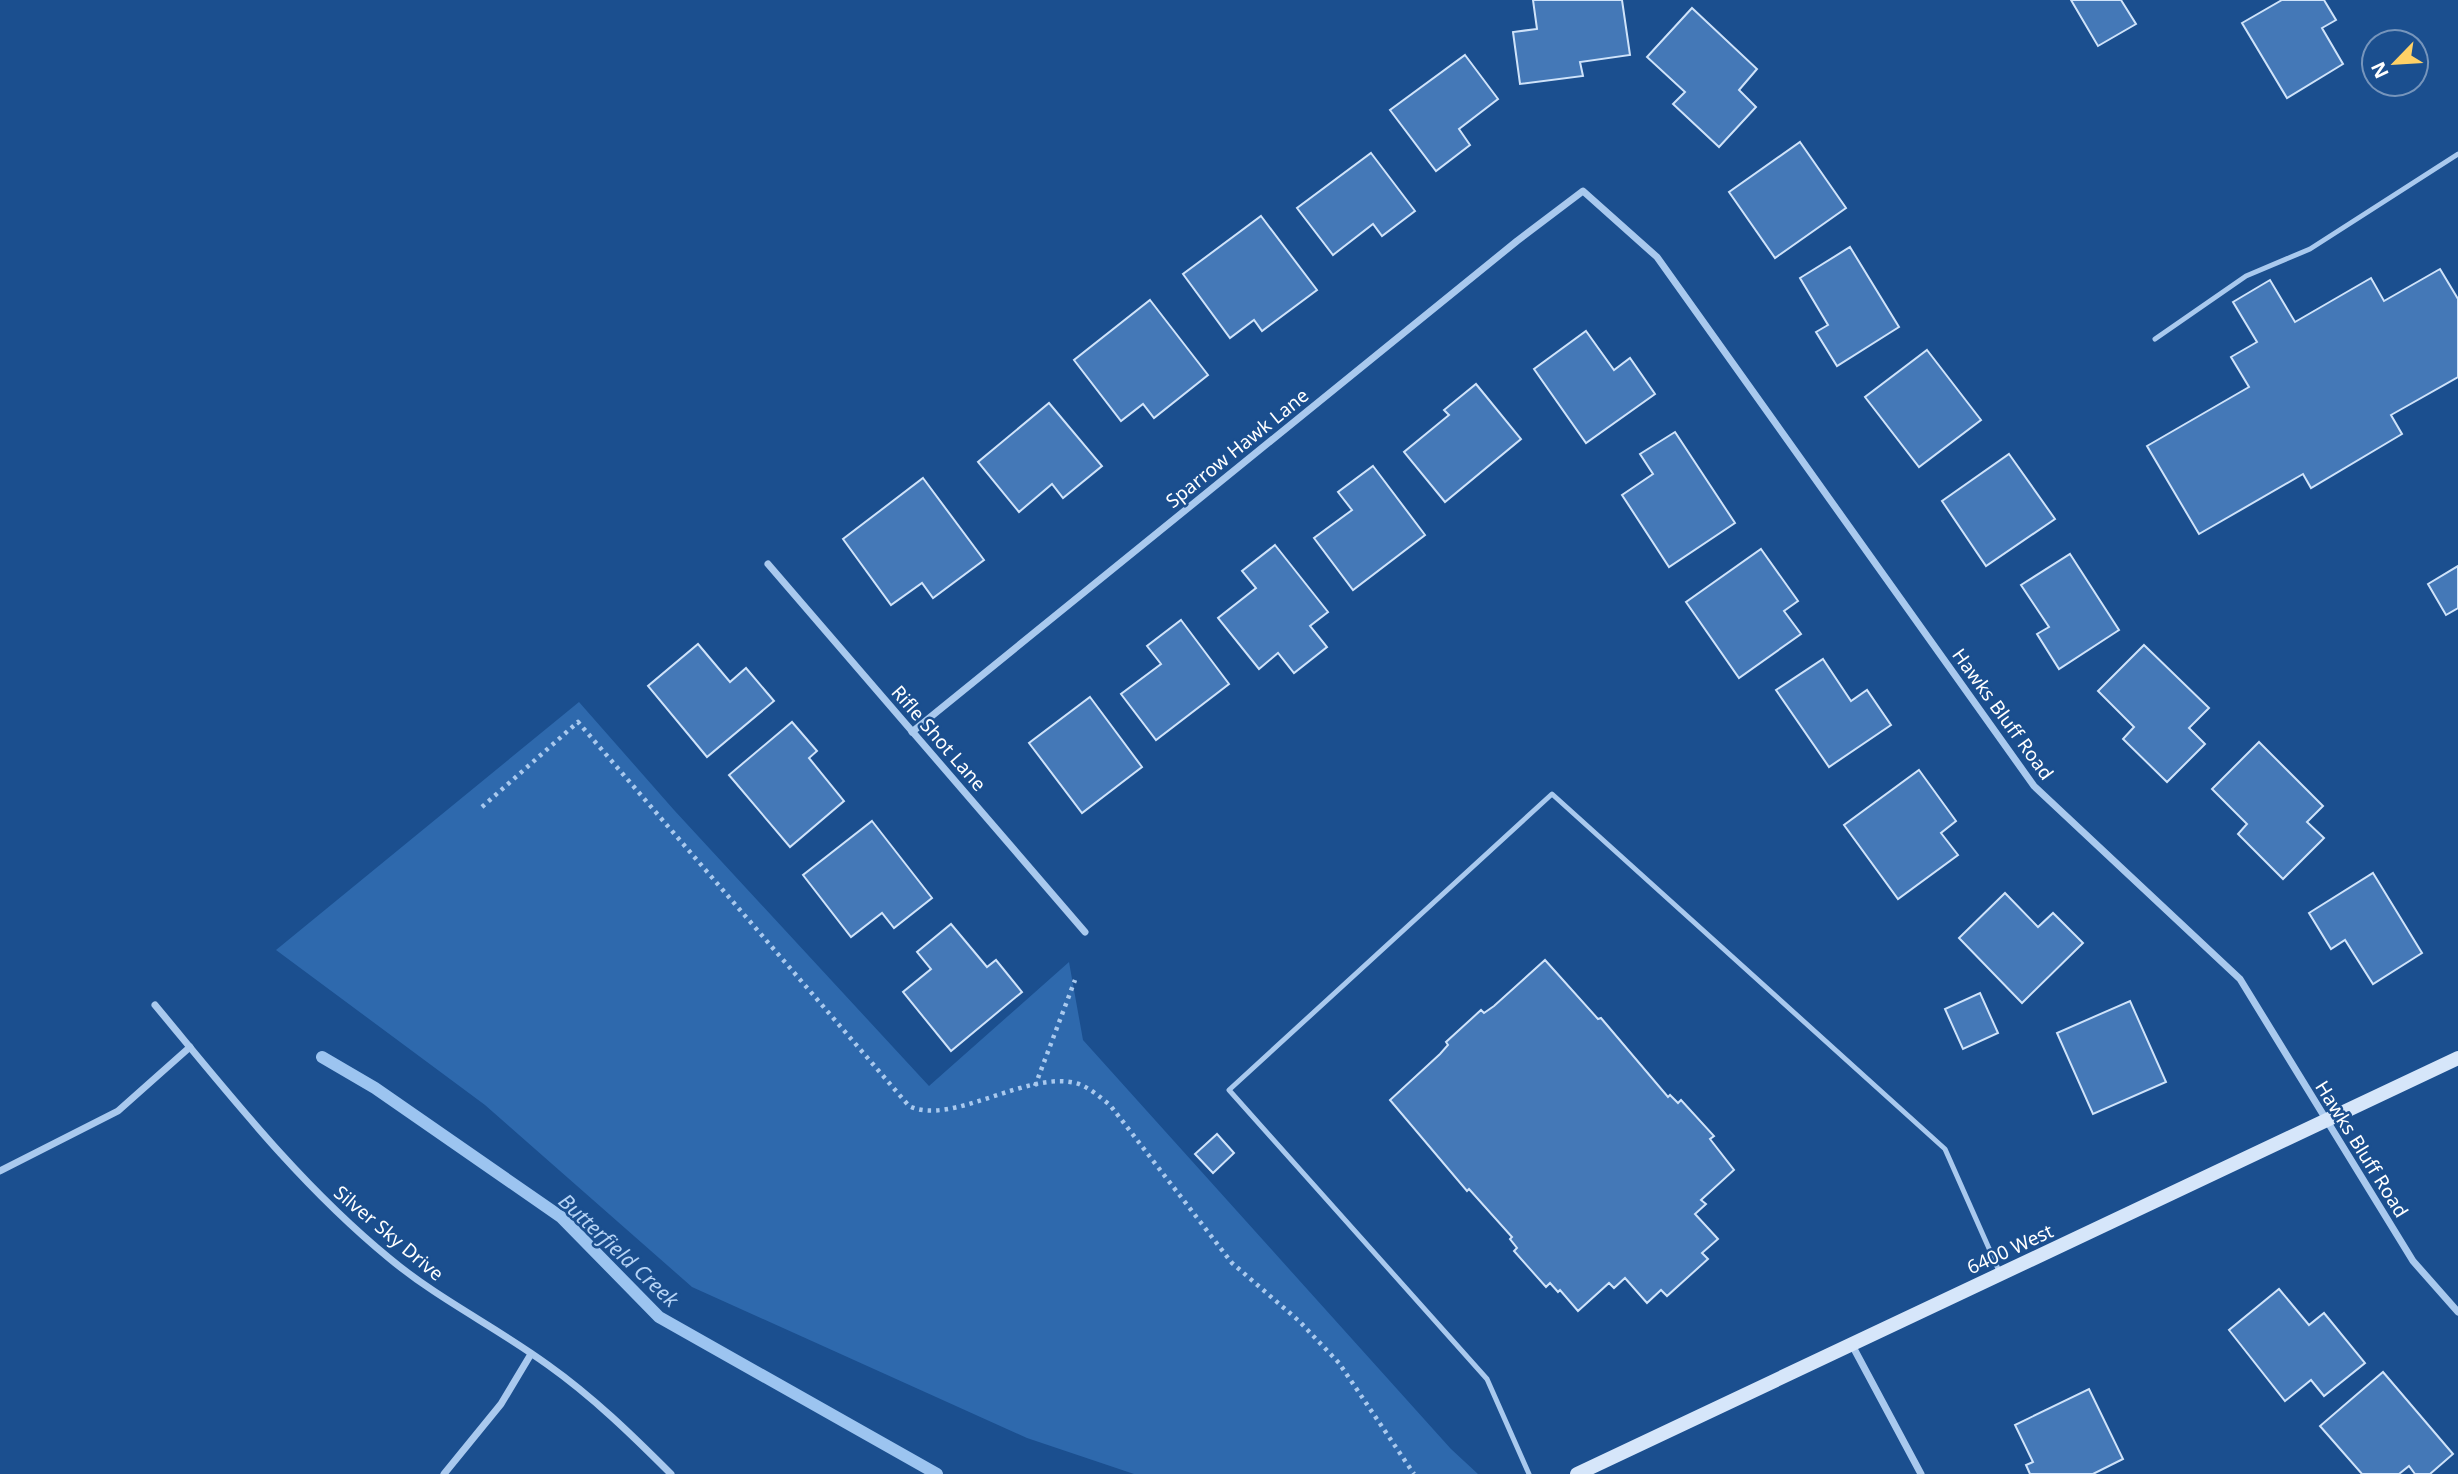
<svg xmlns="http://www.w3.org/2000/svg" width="2458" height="1474" font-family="'Noto Sans',sans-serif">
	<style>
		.green { fill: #2e69ad }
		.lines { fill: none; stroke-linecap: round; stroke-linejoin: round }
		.stream { stroke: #9cc4f0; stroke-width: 12 }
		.building { fill: #4478b7; stroke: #cfe3fa; stroke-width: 2 }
		.path { stroke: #a9c9ee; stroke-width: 4.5; stroke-dasharray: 3.5 5; stroke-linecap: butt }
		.lane { stroke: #a9c9ee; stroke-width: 5 }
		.street { stroke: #a9c9ee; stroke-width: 7 }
		.secondary { stroke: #d6e6fa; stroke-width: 14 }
		.labels { text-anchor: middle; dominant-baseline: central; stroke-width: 5; stroke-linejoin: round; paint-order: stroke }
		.street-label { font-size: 19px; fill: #fff; stroke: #1b4f8f }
		.water-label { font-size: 21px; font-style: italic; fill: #b5d3f5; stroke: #1b4f8f }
	</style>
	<rect width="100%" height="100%" fill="#1b4f8f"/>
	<polygon class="green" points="579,702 674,810 929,1086 1069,962 1083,1040 1451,1449 1478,1474 1134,1474 1027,1438 692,1287 485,1105 276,950"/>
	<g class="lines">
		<polyline class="stream" points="322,1057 375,1088 561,1217 659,1317 937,1474"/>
	</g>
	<g class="building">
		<polygon points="1533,0 1622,0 1630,55 1580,62 1583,76 1520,84 1513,32 1537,29"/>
		<polygon points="2071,0 2121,0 2136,24 2098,46"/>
		<polygon points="2282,0 2324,0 2336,20 2322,28 2343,64 2287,98 2242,23"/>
		<polygon points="1692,8 1757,69 1739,90 1756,107 1719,147 1673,104 1685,92 1647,57"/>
		<polygon points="1465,55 1498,99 1459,129 1470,145 1436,171 1390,110"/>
		<polygon points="1800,142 1846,208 1775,258 1729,192"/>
		<polygon points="1371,153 1415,211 1382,236 1373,224 1333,255 1297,208"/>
		<polygon points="1261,216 1317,290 1262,331 1254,320 1230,338 1183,274"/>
		<polygon points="1850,247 1899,327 1837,366 1816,332 1828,325 1800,278"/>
		<polygon points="2440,269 2458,299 2458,377 2391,415 2402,434 2311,488 2303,474 2199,534 2147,446 2249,387 2231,357 2257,342 2233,302 2270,280 2295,322 2371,278 2384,301"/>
		<polygon points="1150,300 1208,375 1154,418 1143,404 1121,421 1074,360"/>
		<polygon points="1586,331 1614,370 1630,358 1655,394 1586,443 1534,369"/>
		<polygon points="1927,350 1981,420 1919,467 1865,397"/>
		<polygon points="1476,384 1521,439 1445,502 1404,452 1449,415 1444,410"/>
		<polygon points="1049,403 1102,466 1063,498 1052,484 1019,512 978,462"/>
		<polygon points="1675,432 1735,523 1669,567 1622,495 1653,474 1640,454"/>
		<polygon points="2009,454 2055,519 1986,566 1942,501"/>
		<polygon points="1373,466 1425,535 1353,590 1314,538 1352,510 1338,492"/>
		<polygon points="923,478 984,560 933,598 922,583 891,605 843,539"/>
		<polygon points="1275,545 1328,612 1310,626 1327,647 1294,673 1278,653 1259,669 1218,618 1256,588 1242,571"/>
		<polygon points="1761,549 1798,601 1784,611 1801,634 1739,678 1686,602"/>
		<polygon points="2070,554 2119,630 2059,669 2037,634 2049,627 2021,585"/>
		<polygon points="2458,566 2458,608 2446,615 2428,584"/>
		<polygon points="1181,620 1229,684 1156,740 1121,694 1161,664 1147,646"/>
		<polygon points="698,644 730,682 746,668 774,701 707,757 648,686"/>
		<polygon points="2144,645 2209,708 2189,728 2205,744 2167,782 2123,739 2134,727 2098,691"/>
		<polygon points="1823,659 1851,701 1867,690 1891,725 1829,767 1776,690"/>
		<polygon points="1090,697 1142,767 1082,813 1029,743"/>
		<polygon points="792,722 817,751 809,758 844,801 790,847 729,775"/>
		<polygon points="2259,742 2323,806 2307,822 2324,838 2283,879 2238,834 2247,824 2212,789"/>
		<polygon points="1919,770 1956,821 1941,833 1958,855 1898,899 1844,825"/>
		<polygon points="872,821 932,898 894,928 882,913 851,937 803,875"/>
		<polygon points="2373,873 2422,953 2373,984 2345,940 2331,949 2309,913"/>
		<polygon points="2005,893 2038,927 2053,913 2083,943 2022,1003 1959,938"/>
		<polygon points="951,924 987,967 996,960 1022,992 951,1051 903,992 931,969 917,952"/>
		<polygon points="1545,960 1598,1019 1601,1018 1668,1097 1670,1095 1678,1103 1681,1100 1714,1136 1710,1139 1734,1170 1701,1200 1706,1204 1695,1214 1718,1239 1702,1253 1708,1259 1667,1296 1661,1290 1647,1303 1625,1278 1614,1288 1609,1283 1578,1311 1560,1290 1558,1292 1550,1283 1546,1287 1514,1251 1517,1248 1510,1239 1512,1237 1469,1189 1467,1191 1390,1100 1440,1054 1448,1045 1446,1042 1481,1010 1484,1013 1494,1006"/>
		<polygon points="1980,993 1998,1033 1963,1049 1945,1009"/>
		<polygon points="2130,1001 2166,1082 2093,1114 2057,1033"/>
		<polygon points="1217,1134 1234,1153 1213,1173 1195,1154"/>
		<polygon points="2279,1289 2309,1325 2324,1313 2365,1363 2324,1396 2311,1380 2285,1401 2229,1330"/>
		<polygon points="2383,1372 2453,1454 2430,1474 2415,1474 2409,1466 2399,1474 2362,1474 2320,1426"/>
		<polygon points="2089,1389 2123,1459 2093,1474 2030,1474 2026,1465 2033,1462 2015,1425"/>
	</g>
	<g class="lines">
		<g class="path">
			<path d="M482 807 578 722 909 1106C952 1127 1030 1068 1079 1084 1091 1089 1100 1097 1110 1105L1232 1263 1299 1321 1339 1363 1414 1474"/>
			<polyline points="1035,1086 1075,980"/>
		</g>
		<g class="lane">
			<polyline points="2155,339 2246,276 2310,249 2458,154"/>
			<polyline points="1529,1474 1487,1379 1229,1090 1552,794 1945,1149 1999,1271"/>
		</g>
		<g class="street">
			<polyline points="768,564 1085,932"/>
			<polyline points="912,732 1517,241 1583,191 1657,257 2034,786 2240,979 2413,1261 2458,1312"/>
			<path d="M155 1005C229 1094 299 1184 389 1258 438 1299 496 1327 548 1365 593 1397 632 1435 671 1474"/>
			<polyline points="0,1171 118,1111 190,1047"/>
			<polyline points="1852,1345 1921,1474"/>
			<polyline points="444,1474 501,1404 531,1354"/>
		</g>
		<polyline class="secondary" points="1577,1474 2458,1058"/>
	</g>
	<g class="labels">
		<g class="street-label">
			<text transform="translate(1237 448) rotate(-39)">Sparrow Hawk Lane</text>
			<text transform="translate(2003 714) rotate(54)">Hawks Bluff Road</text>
			<text transform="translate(939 738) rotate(49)">Rifle Shot Lane</text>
			<text transform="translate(2362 1149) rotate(58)">Hawks Bluff Road</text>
			<text transform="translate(389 1233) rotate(40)">Silver Sky Drive</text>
			<text transform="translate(2010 1249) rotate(-25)">6400 West</text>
		</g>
		<g class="water-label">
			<text transform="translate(619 1250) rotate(43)">Butterfield Creek</text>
		</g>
	</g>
	<g transform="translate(2395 63) rotate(245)"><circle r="33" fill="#1b4f8f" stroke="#7695bc" stroke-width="2"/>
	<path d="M0-5L12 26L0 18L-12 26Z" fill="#ffd166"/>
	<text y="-10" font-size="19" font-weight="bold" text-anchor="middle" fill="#ffffff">N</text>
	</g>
</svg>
